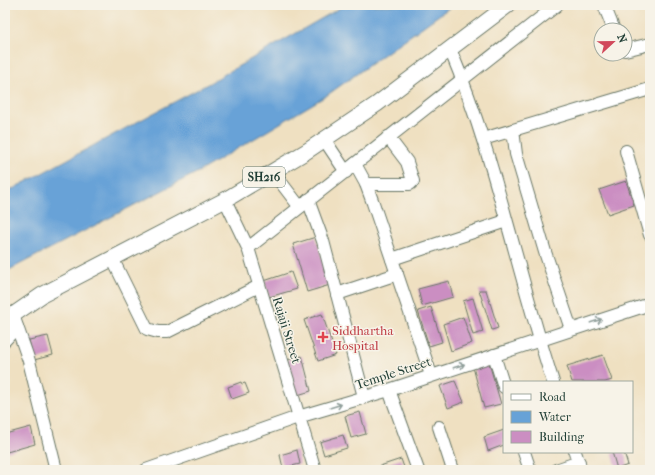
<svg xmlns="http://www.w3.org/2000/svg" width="655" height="475" font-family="'IM FELL French Canon',serif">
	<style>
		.water { fill: #67a2d7; stroke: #437086 }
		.building { fill: #cb8ec2 }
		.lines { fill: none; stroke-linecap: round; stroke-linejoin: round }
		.minor-casing { stroke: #687665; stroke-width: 14 }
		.major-casing { stroke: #687665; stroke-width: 17 }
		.minor { stroke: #fff; stroke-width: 12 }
		.major { stroke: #fff; stroke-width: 15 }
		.oneway { stroke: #8f9e9a }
		.health-dot { fill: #e0444e; stroke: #f7f3e8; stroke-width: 1.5 }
		.labels { text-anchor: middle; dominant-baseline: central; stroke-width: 3; stroke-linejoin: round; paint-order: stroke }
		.shield { fill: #f7f3e8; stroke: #60746a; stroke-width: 1 }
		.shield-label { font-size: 12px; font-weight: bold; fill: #1f3d34 }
		.street-label { font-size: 13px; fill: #1f3d34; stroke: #f7f3e8 }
		.health-label { font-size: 13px; fill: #be3a42; stroke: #f7f3e8; text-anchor: start }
	</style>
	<rect width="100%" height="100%" fill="#f7f3e8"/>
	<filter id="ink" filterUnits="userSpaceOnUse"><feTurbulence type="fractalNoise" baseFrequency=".025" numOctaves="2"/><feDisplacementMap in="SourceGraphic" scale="8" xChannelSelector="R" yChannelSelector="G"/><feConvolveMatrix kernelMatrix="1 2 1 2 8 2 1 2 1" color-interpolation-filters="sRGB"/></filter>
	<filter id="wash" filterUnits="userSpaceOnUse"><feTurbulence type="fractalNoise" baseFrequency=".012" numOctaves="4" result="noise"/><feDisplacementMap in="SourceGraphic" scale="16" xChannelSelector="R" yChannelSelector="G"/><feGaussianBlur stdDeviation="0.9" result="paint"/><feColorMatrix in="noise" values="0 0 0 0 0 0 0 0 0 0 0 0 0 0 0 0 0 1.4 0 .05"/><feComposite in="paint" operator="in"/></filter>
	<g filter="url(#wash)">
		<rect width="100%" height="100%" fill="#efe0c1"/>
		<polygon class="water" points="345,5 453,5 326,96 200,171 5,272 5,193 204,86"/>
		<g id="blocks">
			<g class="building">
				<polygon points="626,181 634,205 608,214 599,190"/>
				<polygon points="316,237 330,285 307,292 293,244"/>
				<polygon points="291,272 297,289 269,297 264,281"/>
				<polygon points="449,281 453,297 422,306 418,289"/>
				<polygon points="479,290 486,290 498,328 492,330"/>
				<polygon points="473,298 483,332 473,335 463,301"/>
				<polygon points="431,307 442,342 429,346 418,311"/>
				<polygon points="322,314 336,355 318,361 304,320"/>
				<polygon points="463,317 472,343 451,351 443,324"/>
				<polygon points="48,336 53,355 34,360 29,340"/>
				<polygon points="603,355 612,380 605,382 572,382 567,366"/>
				<polygon points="302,356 311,391 294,396 283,361"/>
				<polygon points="489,363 501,404 484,408 473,367"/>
				<polygon points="455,381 464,402 448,408 440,386"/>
				<polygon points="241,382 242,384 245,383 249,393 232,399 228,387"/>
				<polygon points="360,412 366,434 351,438 345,416"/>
				<polygon points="31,427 35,444 7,452 5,434"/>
				<polygon points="504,430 504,445 488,451 484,437"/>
				<polygon points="343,435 347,448 324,455 320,442"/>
				<polygon points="297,450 300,464 283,468 280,455"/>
				<polygon points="612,452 624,452 628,465 617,469"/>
				<polygon points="401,459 405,470 375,470 374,468"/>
			</g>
		</g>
	</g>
	<g filter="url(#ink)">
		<use href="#blocks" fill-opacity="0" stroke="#687665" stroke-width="1"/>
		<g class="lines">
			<defs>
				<g id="minor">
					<polyline points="604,5 614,30"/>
					<path d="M450 49C495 156 517 272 553 382"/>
					<polyline points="625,50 650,44"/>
					<polyline points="513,130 516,154 545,252 571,329"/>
					<polyline points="324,139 346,172"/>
					<polyline points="483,139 650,89"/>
					<polyline points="626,151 650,235"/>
					<polyline points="355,164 366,184 373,203 431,375"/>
					<polyline points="273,172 299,206"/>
					<polyline points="366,184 410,184 413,181 407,162 388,137"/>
					<polyline points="225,200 248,248 315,470"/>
					<polyline points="308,200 323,241 364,397"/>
					<polyline points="248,248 557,5"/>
					<polyline points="112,258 147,329 158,332 167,332 259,286"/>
					<polyline points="392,259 506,221"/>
					<polyline points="337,294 397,274"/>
					<polyline points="13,315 29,361 56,470"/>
					<polyline points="5,340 17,327"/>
					<polyline points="494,355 504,387"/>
					<polyline points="389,390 418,470"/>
					<polyline points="439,427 453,470"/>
					<polyline points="524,452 530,470"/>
					<polyline points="575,452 581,470"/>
					<polyline points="146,470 298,417 389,390 650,304"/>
					<polyline points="556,470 579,462"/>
				</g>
				<polyline id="major" points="5,324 13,315 42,295 225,200 307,151 377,104 508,5"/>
			</defs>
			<use href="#minor" class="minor-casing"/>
			<use href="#major" class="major-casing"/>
			<use href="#minor" class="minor"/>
			<use href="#major" class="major"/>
		</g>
		<defs><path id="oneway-shaft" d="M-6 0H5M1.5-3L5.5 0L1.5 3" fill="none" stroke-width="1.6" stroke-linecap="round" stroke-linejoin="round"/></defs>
		<g class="oneway">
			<use href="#oneway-shaft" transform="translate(596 321) rotate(-18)"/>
			<use href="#oneway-shaft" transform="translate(459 366) rotate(-18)"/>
			<use href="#oneway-shaft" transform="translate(336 406) rotate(-17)"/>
		</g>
	</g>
	<path class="health-dot" d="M321 331h4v4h4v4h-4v4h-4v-4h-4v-4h4z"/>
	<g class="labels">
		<rect class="shield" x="243" y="167" width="42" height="20" rx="3"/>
		<g class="shield-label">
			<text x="264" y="177">SH216</text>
		</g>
		<g class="street-label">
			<text transform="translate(287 330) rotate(73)">Rajaji Street</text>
			<text transform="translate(393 373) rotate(-18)">Temple Street</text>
		</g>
		<g class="health-label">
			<text x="332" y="330">Siddhartha<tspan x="332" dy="15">Hospital</tspan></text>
		</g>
	</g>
	<rect width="655" height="475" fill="none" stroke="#f7f3e8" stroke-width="20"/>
	<rect x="503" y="381" width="130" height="72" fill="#f7f3e8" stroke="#a1aaa0"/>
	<rect x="511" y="394" width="20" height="6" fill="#ffffff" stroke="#a1aaa0"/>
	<text x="539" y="401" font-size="12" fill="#1f3d34">Road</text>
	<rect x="511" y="411" width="20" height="12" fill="#67a2d7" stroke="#a1aaa0"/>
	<text x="539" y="421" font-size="12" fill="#1f3d34">Water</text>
	<rect x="511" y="431" width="20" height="12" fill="#cb8ec2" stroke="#a1aaa0"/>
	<text x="539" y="441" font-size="12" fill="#1f3d34">Building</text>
	<g transform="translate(613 42) rotate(68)"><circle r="19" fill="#f7f3e8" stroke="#a1aaa0"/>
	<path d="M0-3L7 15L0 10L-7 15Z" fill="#d1495b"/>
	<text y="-6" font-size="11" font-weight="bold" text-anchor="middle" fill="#1f3d34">N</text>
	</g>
</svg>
